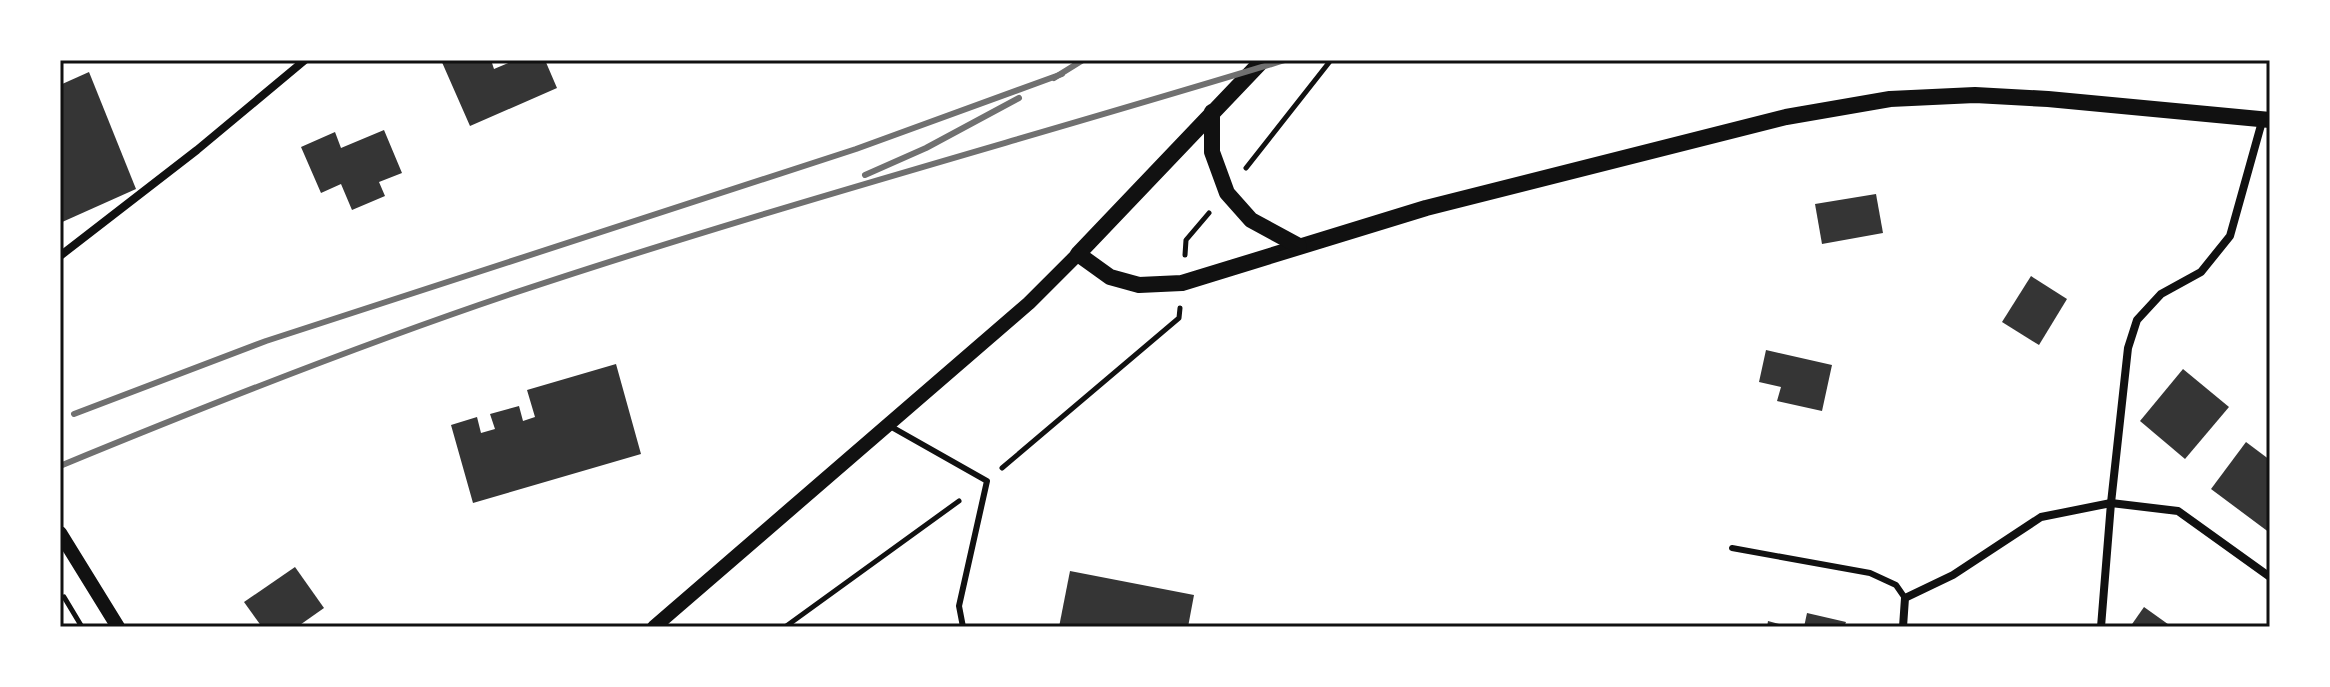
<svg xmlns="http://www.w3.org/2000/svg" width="2330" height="687" font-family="'IBM Plex Sans',sans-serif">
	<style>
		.building { fill: #353535 }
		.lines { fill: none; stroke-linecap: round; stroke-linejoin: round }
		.path { stroke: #111; stroke-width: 5 }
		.service { stroke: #111; stroke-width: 6 }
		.minor { stroke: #111; stroke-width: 8 }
		.tertiary { stroke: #111; stroke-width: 14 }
		.secondary { stroke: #111; stroke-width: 16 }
		.rail { stroke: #707070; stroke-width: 6 }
		.neatline { fill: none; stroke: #111; stroke-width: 3 }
	</style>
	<rect width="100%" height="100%" fill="#fff"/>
	<g class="building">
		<polygon points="441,60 491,60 494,69 515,60 545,60 557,88 470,126"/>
		<polygon points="89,72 136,189 60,223 60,85"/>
		<polygon points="384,130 402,173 379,182 385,196 352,210 341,184 321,193 301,147 335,132 341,148"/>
		<polygon points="1876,194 1883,233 1822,244 1815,204"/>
		<polygon points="2031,276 2067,299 2039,345 2002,322"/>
		<polygon points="1766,350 1832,365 1822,411 1777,401 1781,387 1759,382"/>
		<polygon points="616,364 641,454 473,503 451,425 477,417 481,433 495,429 490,414 519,406 523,421 535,417 527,390"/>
		<polygon points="2183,369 2229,407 2185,459 2140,421"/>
		<polygon points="2246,442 2270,460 2270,533 2211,489"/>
		<polygon points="295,567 324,608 297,627 262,627 244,602"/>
		<polygon points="1070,571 1194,595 1188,627 1059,627"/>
		<polygon points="2144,607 2172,627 2130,627"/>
		<polygon points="1807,613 1846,622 1844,627 1804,627"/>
		<polygon points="1768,621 1787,626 1787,627 1767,627"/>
	</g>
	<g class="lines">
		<g class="path">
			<polyline points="1246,168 1331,60"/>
			<polyline points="1185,255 1186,240 1209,213"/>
			<polyline points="1002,468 1179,318 1180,308"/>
			<polyline points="64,597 82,627"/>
			<polyline points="785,627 959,501"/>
		</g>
		<g class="service">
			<polyline points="888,425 987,481 959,606 963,627"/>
			<polyline points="1732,548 1870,573 1896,585 1905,598"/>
		</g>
		<g class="minor">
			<polyline points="60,256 197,150 305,60"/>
			<polyline points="1903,627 1905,598 1953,575 2041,517 2111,503 2178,511 2270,577"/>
			<polyline points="2101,627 2111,503 2128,348 2137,320 2161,294 2201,272 2230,236 2263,118"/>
		</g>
		<g class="tertiary">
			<polyline points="60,533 118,627"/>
			<polyline points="654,627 1029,303 1078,254"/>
		</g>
		<g class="secondary">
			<polyline points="1263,60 1078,254 1110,277 1139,285 1182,283 1426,208 1786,117 1890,99 1975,95 2048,99 2270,120"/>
			<polyline points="1212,112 1212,152 1227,193 1251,220 1299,246"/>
		</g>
		<g class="rail">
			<polyline points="1054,78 1083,60"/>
			<polyline points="865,175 926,148 1019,98"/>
			<polyline points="74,414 266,341 856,149 1062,74"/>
			<path d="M60 466C208 405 357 346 508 295 765 209 1026 139 1285 60"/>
		</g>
	</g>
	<rect width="2330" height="687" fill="none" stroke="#ffffff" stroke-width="124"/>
	<rect x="62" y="62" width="2206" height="563" class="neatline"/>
</svg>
